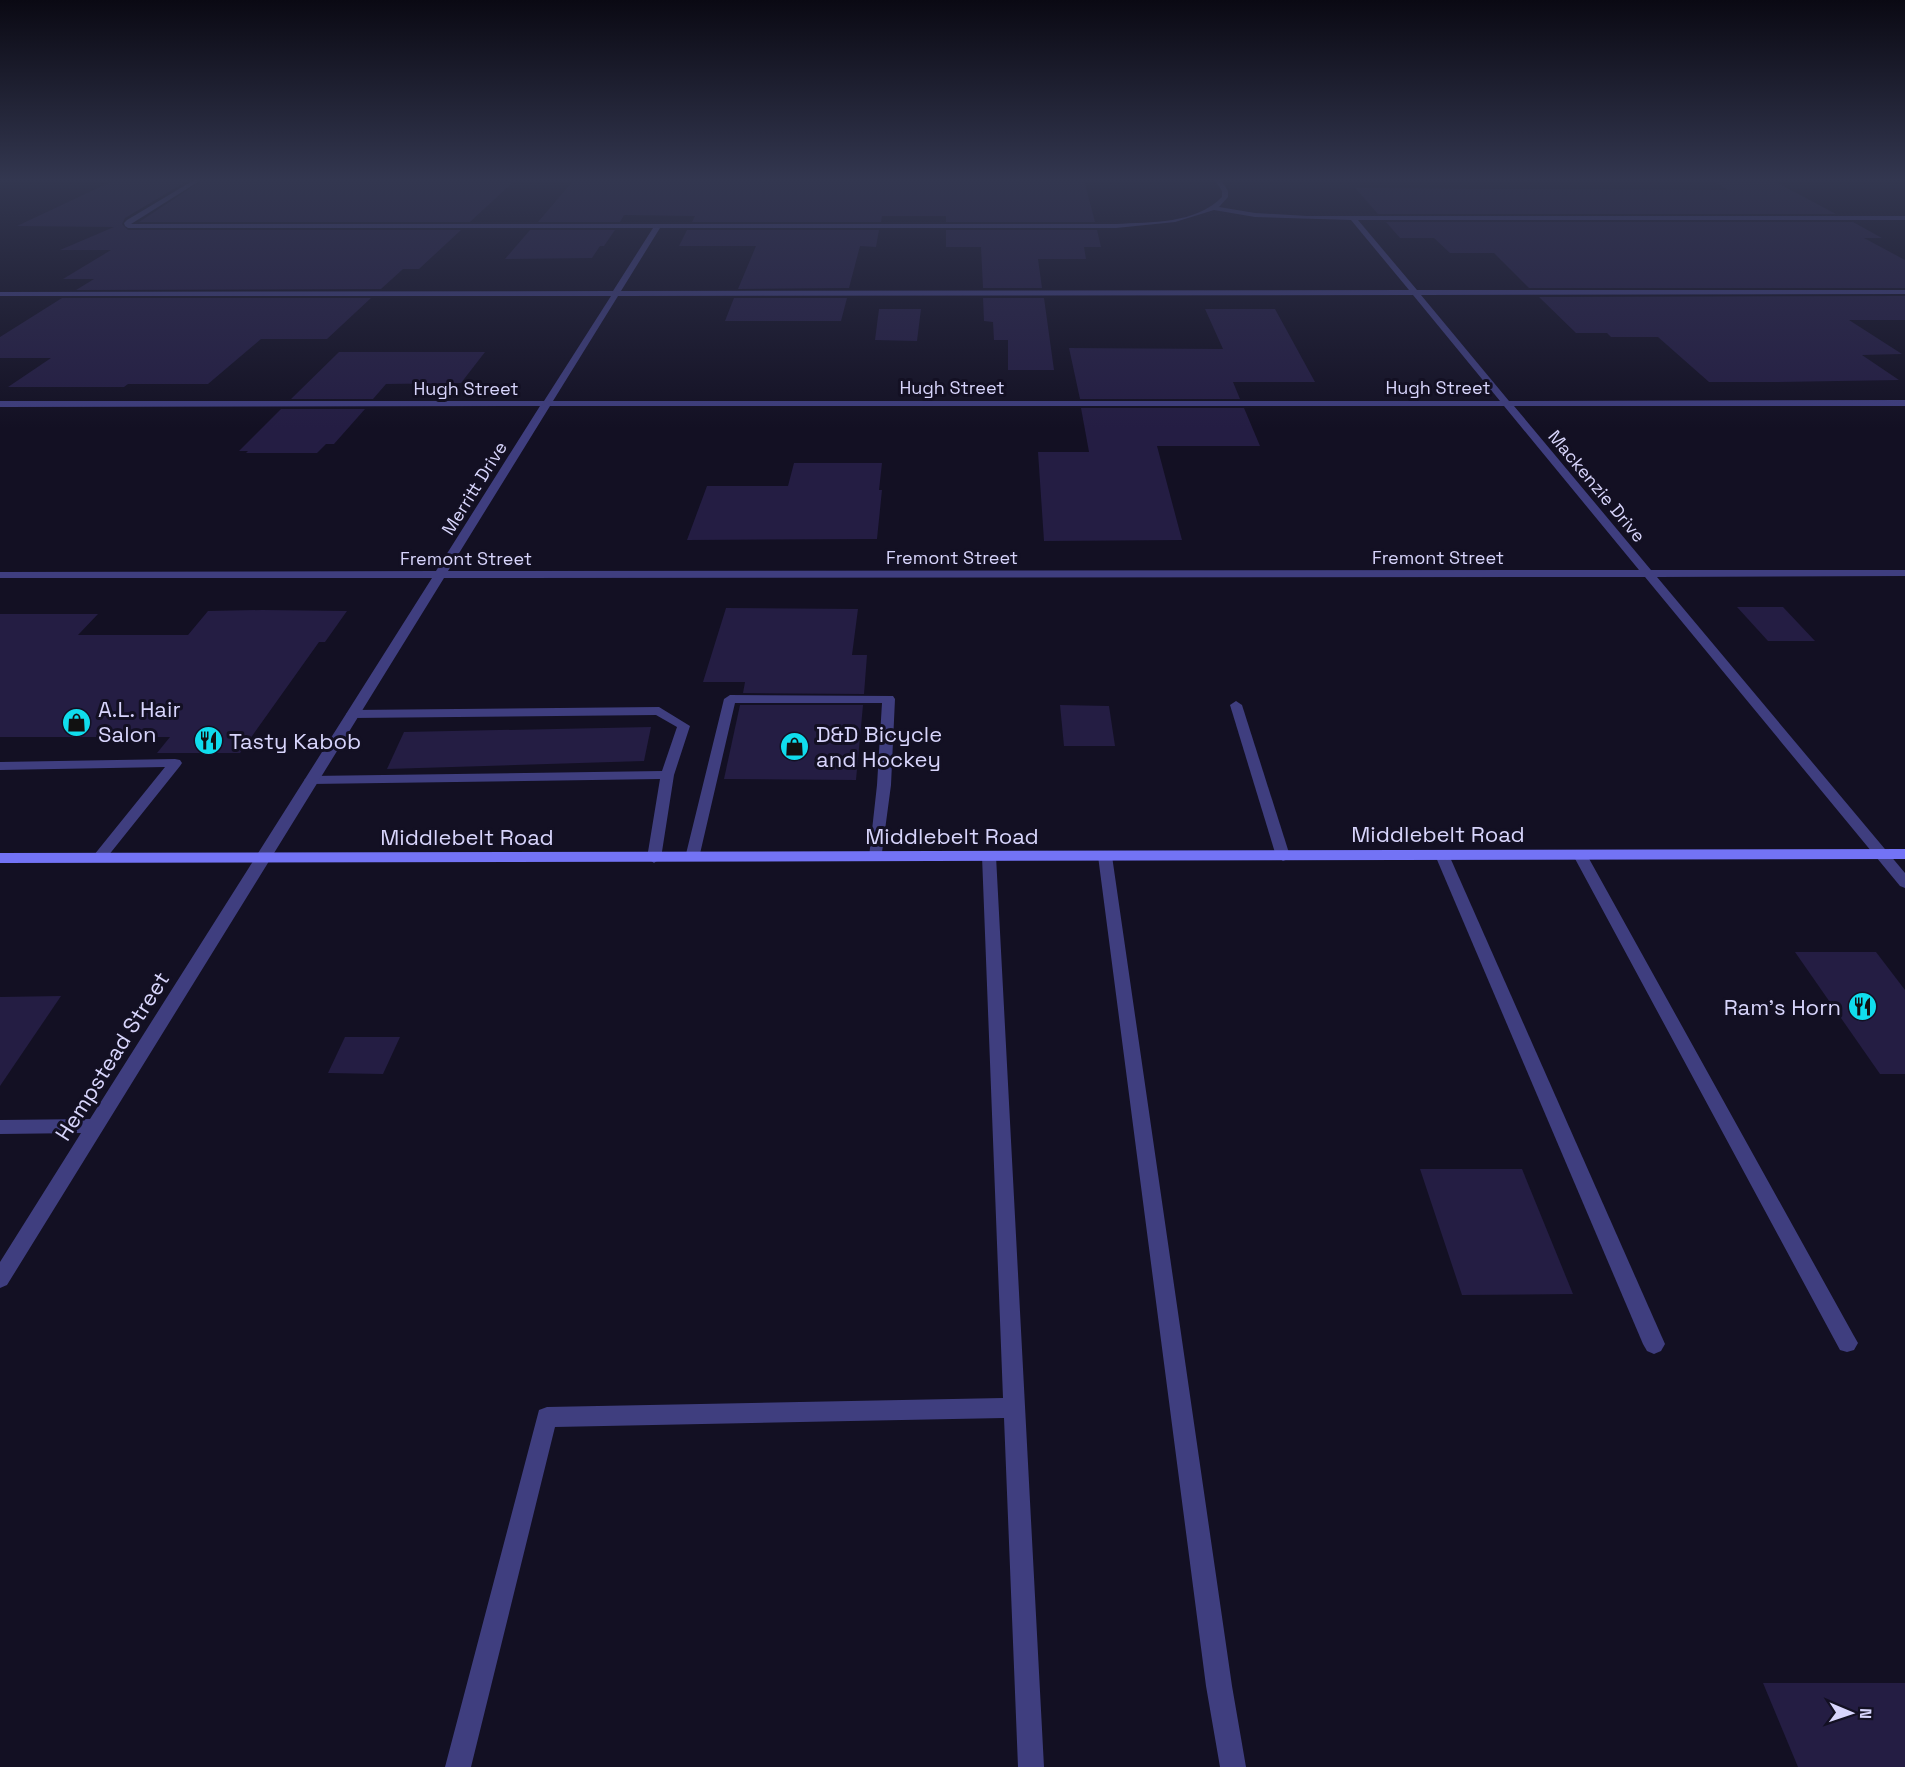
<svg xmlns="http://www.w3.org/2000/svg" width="1905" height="1767" font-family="'Space Grotesk',sans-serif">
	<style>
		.building { fill: #241d43 }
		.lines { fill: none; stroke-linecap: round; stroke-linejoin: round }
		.lane { fill: #3f3e7f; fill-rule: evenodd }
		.street { fill: #3f3e7f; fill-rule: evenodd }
		.secondary { fill: #7373f5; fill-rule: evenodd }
		.labels { text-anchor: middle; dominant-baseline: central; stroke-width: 6; stroke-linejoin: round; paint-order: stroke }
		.far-street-label { font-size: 18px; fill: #d8d5fc; stroke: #131023 }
		.poi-label { font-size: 22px; fill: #d8d5fc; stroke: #131023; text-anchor: start }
		.street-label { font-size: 22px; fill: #d8d5fc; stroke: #131023 }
	</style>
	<rect width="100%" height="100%" fill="#131023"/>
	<g class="building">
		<polygon points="115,180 189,180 125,218 122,224 128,230 461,230 419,269 403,269 381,289 76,290 94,279 63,279 111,250 60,250 114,227 17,226"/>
		<polygon points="203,180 515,180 470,222 139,222"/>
		<polygon points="1084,180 1095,222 946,222 946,216 882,216 881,222 692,222 695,216 624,215 620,222 538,222 573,181"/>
		<polygon points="1712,180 1772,180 1836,214 1378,214 1355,188 1728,190"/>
		<polygon points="1386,222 1853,222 1882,238 1864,238 1905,260 1905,288 1529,288 1494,253 1450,253 1434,238 1400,238"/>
		<polygon points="530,230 615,230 604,246 600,246 592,258 505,259"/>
		<polygon points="687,230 879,230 876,247 860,246 849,288 738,289 756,246 679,246"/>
		<polygon points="946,230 1097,230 1101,247 1084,247 1086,259 1038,259 1042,288 983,288 981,247 946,247"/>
		<polygon points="1905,296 1905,320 1849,320 1902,354 1862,355 1899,380 1779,382 1709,382 1658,337 1611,337 1607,333 1576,333 1539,297"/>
		<polygon points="62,298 371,298 327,339 261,339 208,384 128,384 124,387 8,387 51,358 0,358 0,337"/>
		<polygon points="734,298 847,298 841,321 725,321"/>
		<polygon points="983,298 1044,298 1054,370 1008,370 1008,340 994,340 993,322 984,321"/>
		<polygon points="879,309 921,309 917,341 875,340"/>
		<polygon points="1205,309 1275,309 1315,382 1233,382 1240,399 1080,399 1069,348 1223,349"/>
		<polygon points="339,352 485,352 461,383 386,384 373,399 291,399"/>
		<polygon points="1081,408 1244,408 1260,446 1157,446 1182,540 1044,541 1038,452 1089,452"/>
		<polygon points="281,409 365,409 334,444 326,444 317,453 246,453 248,451 239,451"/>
		<polygon points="794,463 882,463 879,490 882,490 877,539 687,540 707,486 788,486"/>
		<polygon points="1737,607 1783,607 1815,641 1768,641"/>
		<polygon points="726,608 858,609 852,655 867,655 864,694 743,693 745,682 703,682"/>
		<polygon points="262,610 347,611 325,642 319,642 240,753 157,753 170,737 0,737 0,614 98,614 78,635 188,635 208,611"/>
		<polygon points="740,705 863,705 856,780 724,779"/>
		<polygon points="1060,705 1109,706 1115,746 1064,746"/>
		<polygon points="651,727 644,761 387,769 404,732"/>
		<polygon points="1795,952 1876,952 1905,990 1905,1074 1880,1074"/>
		<polygon points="61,996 0,1086 0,997"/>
		<polygon points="345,1037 400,1037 383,1074 328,1073"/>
		<polygon points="1420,1169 1522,1169 1573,1294 1462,1295"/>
		<polygon points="1763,1683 1905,1683 1905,1767 1798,1767"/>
	</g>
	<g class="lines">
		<g class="lane">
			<polygon points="730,695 893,696 895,699 891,785 881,860 871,860 869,857 877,785 882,703 735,703 699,858 697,861 687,861 685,858 724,699"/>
			<polygon points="1236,701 1242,705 1290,856 1288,859 1283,861 1276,856 1230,705"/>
			<polygon points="659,707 690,726 674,775 661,858 654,863 647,858 660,779 311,784 304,780 311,776 662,771 677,727 656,715 352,718 346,714 352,710"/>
			<polygon points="175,759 180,760 182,763 180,766 104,861 94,861 92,858 94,855 165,767 0,770 0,762"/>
			<polygon points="1442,850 1449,855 1665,1344 1661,1351 1654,1354 1647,1351 1643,1344 1435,855"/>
			<polygon points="1580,850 1587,855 1854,1336 1858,1343 1854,1350 1847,1352 1840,1350 1573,855"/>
			<polygon points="989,851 996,856 1044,1767 1018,1767 1004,1418 555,1427 471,1767 445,1767 539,1410 547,1407 1003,1398 982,856"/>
			<polygon points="1105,851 1112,856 1232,1686 1246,1767 1220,1767 1206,1686 1098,856"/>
		</g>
		<path class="street" d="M194 180H201L131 224H1116C1151 222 1196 224 1222 197V191L1215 180H1221L1228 191V197L1219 207 1255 213 1307 216H1905V220H1358L1417 290H1905V294L1421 295 1509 401 1905 400V406H1514L1651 570H1905V576L1657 577 1905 873V888L1900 886 1645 577 444 578 7 1285 0 1288V1262L81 1133 0 1134V1120L90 1119 432 578H0V572L436 571 540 406 0 407V401H544L611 296H0V292L613 291 653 228H128L125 226 124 223 127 220ZM1214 210 1255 217 1351 220 1409 290 621 291 660 228H1116L1175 222ZM1413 295 1500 401H553L618 296ZM550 406H1504L1639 570 448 571Z"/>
		<polygon class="secondary" points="1905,849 1905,859 0,863 0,853"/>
	</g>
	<linearGradient id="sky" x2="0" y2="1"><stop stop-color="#0a0913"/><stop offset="0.42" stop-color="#333750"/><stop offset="1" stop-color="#333750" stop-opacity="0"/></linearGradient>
	<rect width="1905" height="428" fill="url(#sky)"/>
	<defs>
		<symbol id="shop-disc" viewBox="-11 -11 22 22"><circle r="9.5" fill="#10dded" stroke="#131023"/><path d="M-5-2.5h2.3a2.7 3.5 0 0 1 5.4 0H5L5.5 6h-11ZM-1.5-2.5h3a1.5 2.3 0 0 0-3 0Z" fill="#111"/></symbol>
		<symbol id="restaurant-disc" viewBox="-11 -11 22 22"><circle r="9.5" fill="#10dded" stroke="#131023"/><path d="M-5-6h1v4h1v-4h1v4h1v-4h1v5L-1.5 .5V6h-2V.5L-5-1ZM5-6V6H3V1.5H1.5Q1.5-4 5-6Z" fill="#111"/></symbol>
	</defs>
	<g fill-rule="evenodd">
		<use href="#shop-disc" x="60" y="706" width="33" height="33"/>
		<use href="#restaurant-disc" x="192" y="724" width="33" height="33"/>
		<use href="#shop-disc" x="778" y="730" width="33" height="33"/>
		<use href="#restaurant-disc" x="1846" y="990" width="33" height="33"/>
	</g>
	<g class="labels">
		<g class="far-street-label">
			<text x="952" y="387">Hugh Street</text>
			<text x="1438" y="387">Hugh Street</text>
			<text x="466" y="388">Hugh Street</text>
			<text transform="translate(1597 486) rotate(50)">Mackenzie Drive</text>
			<text transform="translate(474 488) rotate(-58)">Merritt Drive</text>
			<text x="952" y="557">Fremont Street</text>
			<text x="1438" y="557">Fremont Street</text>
			<text x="466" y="558">Fremont Street</text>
		</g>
		<g class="poi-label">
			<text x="98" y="709">A.L. Hair<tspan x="98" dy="25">Salon</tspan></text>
			<text x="816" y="734">D&amp;D Bicycle<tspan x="816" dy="25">and Hockey</tspan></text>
			<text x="229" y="741">Tasty Kabob</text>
			<text x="1841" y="1007" text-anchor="end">Ram's Horn</text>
		</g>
		<g class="street-label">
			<text x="1438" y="834">Middlebelt Road</text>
			<text x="952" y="836">Middlebelt Road</text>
			<text x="467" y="837">Middlebelt Road</text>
			<text transform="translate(112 1056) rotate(-58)">Hempstead Street</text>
		</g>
	</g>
	<g transform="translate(1851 1713) rotate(92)" stroke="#131023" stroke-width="4.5" paint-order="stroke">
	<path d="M0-4.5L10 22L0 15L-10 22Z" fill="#d8d5fc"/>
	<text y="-9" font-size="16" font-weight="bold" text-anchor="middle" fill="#d8d5fc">N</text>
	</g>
</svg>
